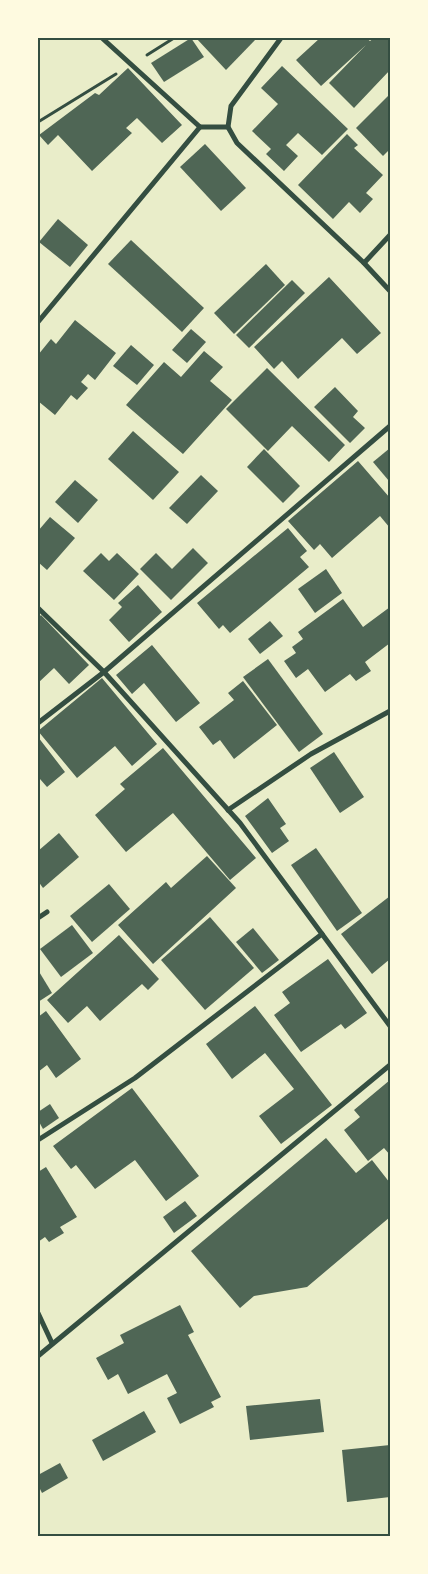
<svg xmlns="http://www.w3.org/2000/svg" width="428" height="1574" font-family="'Fira Sans',sans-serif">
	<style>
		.building { fill: #4f6655 }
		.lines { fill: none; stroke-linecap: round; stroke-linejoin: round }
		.path { stroke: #344e41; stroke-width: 3 }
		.minor { stroke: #344e41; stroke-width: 5 }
		.neatline { fill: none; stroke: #344e41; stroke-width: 2 }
	</style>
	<rect width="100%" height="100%" fill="#e9edc9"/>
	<g class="building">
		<polygon points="191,38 204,57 164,82 151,63"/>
		<polygon points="196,38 257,38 226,70"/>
		<polygon points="320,38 366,38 370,41 374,38 386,38 390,42 390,70 354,108 329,83 366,45 321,86 296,60"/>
		<polygon points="282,66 348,129 322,155 298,133 286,145 298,156 284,171 266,154 271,149 252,131 278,104 261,88"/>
		<polygon points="128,68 182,125 162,143 137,118 126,128 132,133 92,171 58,135 48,145 39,135 95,93 99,95"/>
		<polygon points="390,94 390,149 383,156 356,128"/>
		<polygon points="347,134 358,145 354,148 383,175 366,193 373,199 360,213 349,202 333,219 298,185"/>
		<polygon points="205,144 246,188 221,211 180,167"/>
		<polygon points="58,219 88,245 70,267 39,242"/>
		<polygon points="131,240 204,308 182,332 108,264"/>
		<polygon points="266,264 285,285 234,334 214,313"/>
		<polygon points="329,277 381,333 357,354 342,338 298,379 282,361 274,369 254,347"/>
		<polygon points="292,280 305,293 249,348 236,335"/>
		<polygon points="75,320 116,353 95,380 88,374 81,382 88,388 77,400 71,395 55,415 38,401 38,355 51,339 56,344"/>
		<polygon points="191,329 206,342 187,363 172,350"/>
		<polygon points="131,345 154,365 137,385 113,366"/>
		<polygon points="204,351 223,367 210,381 232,400 183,454 126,405 164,362 181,377"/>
		<polygon points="267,368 345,445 329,462 292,426 268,451 226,409"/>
		<polygon points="335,387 358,411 353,417 365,428 350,443 314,407"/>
		<polygon points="133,431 179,472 153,500 108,459"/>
		<polygon points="390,448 390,480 389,481 373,462"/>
		<polygon points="264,449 300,486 283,503 247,467"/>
		<polygon points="358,461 390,498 390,528 380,516 332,558 320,544 314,550 288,521"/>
		<polygon points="201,475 218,491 187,524 169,508"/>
		<polygon points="75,480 98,500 78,523 55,502"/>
		<polygon points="50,517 75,538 47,570 38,562 38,531"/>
		<polygon points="288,528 307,551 300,557 309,567 230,633 223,625 219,629 197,603"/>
		<polygon points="193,548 208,563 171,600 140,569 156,553 172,569"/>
		<polygon points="101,553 109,561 117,553 139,574 114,600 83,571"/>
		<polygon points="326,569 342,593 315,613 298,589"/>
		<polygon points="138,585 162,612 129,642 109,620 122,607 118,603"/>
		<polygon points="343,599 363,627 390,607 390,643 365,662 371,671 356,681 350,674 325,692 308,669 296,678 284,661 296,653 292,647 303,639 298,632"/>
		<polygon points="41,615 89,665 69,684 54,668 38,683 38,618"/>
		<polygon points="270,621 283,636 260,654 248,639"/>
		<polygon points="152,645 200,703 176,722 144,683 132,694 116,675"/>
		<polygon points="268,659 323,734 299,752 243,677"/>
		<polygon points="102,678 157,744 132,766 115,746 77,778 38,731"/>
		<polygon points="243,681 277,725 234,759 220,740 213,745 199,727 234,700 228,693"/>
		<polygon points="38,737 65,772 47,787 40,779 38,780"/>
		<polygon points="163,748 256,858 230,880 173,813 126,852 95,815 125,789 120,784"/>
		<polygon points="334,752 364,797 340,813 310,768"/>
		<polygon points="268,798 286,824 280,828 289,841 272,853 245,816"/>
		<polygon points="59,833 79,857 43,888 38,881 38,851"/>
		<polygon points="316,848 362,913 337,931 291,865"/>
		<polygon points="207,856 236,888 153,964 118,925 166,882 171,888"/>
		<polygon points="109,884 130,909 92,942 70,916"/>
		<polygon points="390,896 390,959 372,974 341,934"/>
		<polygon points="210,917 254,968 205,1010 161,960"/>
		<polygon points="72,925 93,953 61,977 40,949"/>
		<polygon points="253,928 279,960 262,973 236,942"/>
		<polygon points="119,935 159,979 148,990 142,984 100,1021 87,1006 68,1023 47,1000"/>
		<polygon points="328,959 367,1013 345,1029 341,1024 301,1052 274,1015 290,1003 282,992"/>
		<polygon points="38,970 52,993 38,1002"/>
		<polygon points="255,1006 332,1105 281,1144 259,1116 294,1089 265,1053 232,1079 206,1044"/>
		<polygon points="46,1011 81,1059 56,1078 47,1065 38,1072 38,1017"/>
		<polygon points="390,1080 390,1155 384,1148 368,1161 344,1130 360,1117 354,1110"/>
		<polygon points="132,1088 199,1176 166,1201 135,1160 95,1189 76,1165 71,1169 53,1146"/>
		<polygon points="50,1104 59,1118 43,1129 38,1120 38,1112"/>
		<polygon points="326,1138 356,1173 372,1160 390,1183 390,1217 307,1287 254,1296 240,1308 191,1251"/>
		<polygon points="46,1167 77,1217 60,1227 64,1233 49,1242 45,1237 38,1242 38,1172"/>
		<polygon points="185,1201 197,1216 174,1233 163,1217"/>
		<polygon points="180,1305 194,1332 188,1335 221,1397 211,1402 214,1407 180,1424 167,1398 177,1393 167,1374 128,1394 118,1374 108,1380 96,1358 124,1343 120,1335"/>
		<polygon points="320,1399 324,1432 250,1440 246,1406"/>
		<polygon points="144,1411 156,1432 103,1461 92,1440"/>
		<polygon points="390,1445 390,1497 347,1502 342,1450"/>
		<polygon points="60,1463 68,1478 42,1493 38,1485 38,1475"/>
	</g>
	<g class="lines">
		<g class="path">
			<polyline points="147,55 174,38"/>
			<polyline points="38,122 116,74"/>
		</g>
		<g class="minor">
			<polyline points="102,38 200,127 228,127"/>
			<polyline points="281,38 231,106 228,127 237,143 364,263 390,291"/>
			<polyline points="364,263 390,235"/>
			<polyline points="38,322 200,127"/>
			<polyline points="38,608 104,672 240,823 390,1026"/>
			<polyline points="38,723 104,672 390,426"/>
			<polyline points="228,810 311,754 390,711"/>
			<polyline points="38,918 47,912"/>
			<polyline points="38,1140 135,1078 322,934"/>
			<polyline points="38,1313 52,1343"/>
			<polyline points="38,1356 390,1065"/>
		</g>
	</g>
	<rect width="428" height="1574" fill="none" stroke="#fefae0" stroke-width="78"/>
	<rect x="39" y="39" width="350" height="1496" class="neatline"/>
</svg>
